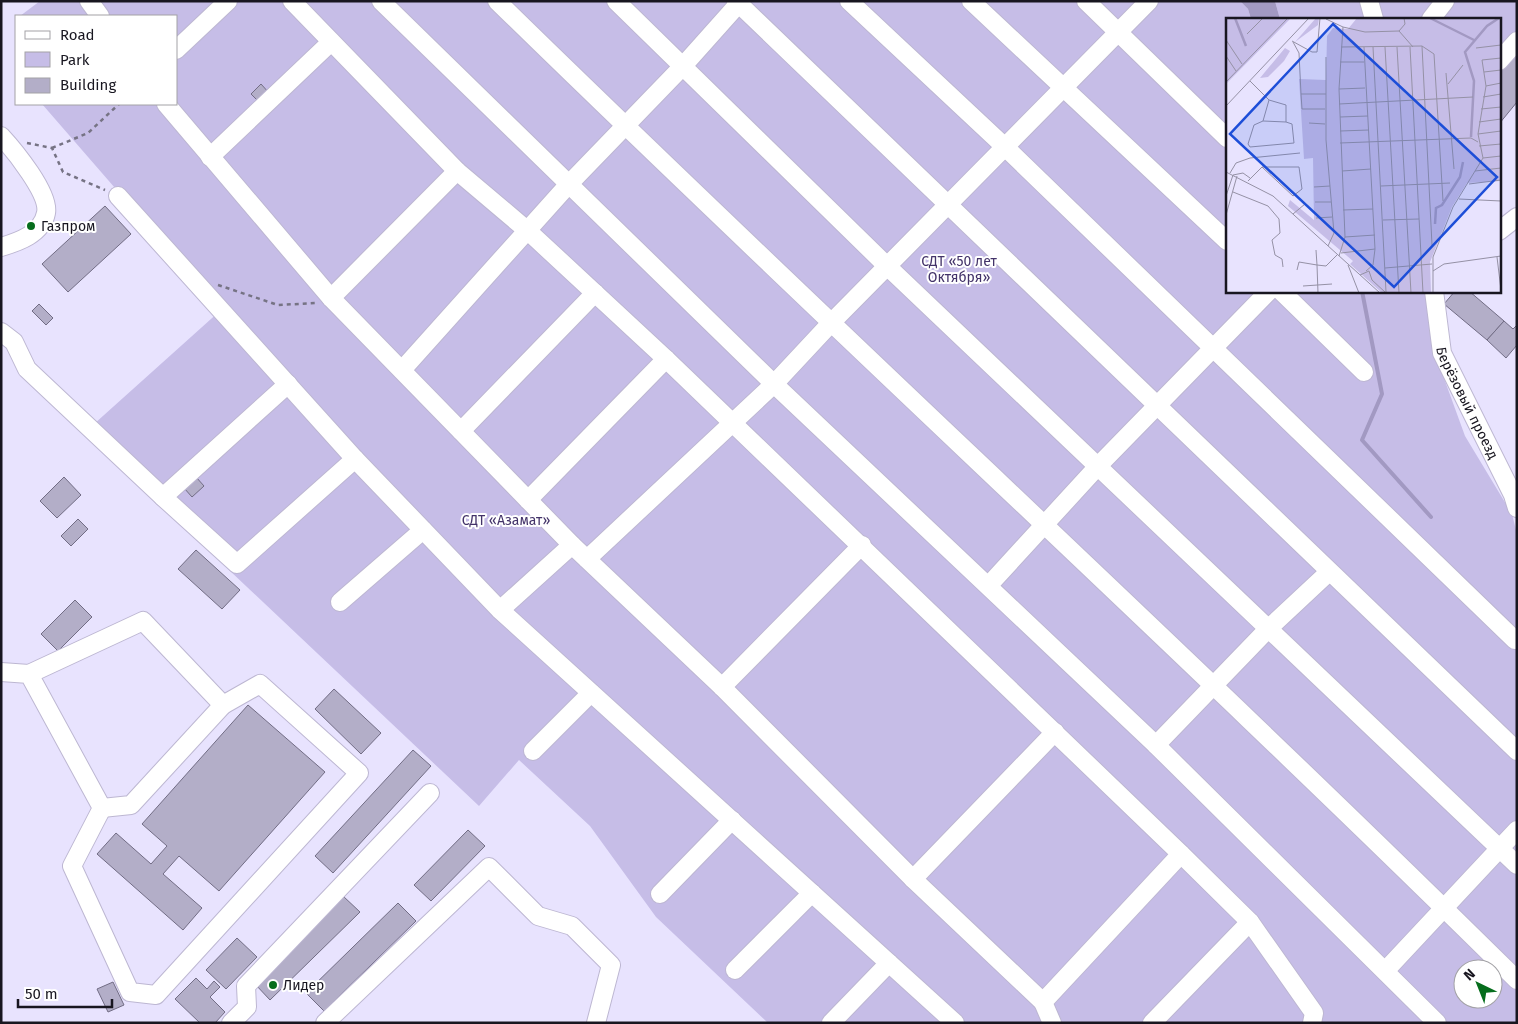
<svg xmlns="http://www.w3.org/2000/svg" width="1518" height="1024" font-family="'Fira Sans',sans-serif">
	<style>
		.green { fill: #c6bde7; fill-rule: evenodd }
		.water { fill: #a299c2 }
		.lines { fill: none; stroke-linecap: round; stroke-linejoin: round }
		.stream { stroke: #a299c2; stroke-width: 4 }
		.building { fill: #b3aec8; stroke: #726d85 }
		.minor-casing { stroke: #bdb7d2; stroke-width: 20 }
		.path { stroke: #767384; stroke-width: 2.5; stroke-dasharray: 4 4; stroke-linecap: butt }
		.minor { stroke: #fff; stroke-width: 18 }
		.poi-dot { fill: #066d1c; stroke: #fff; stroke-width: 2 }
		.labels { text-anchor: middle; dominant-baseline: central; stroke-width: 4; stroke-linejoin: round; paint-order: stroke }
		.poi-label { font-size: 14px; fill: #181620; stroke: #fff; text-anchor: start }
		.park-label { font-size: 14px; fill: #433369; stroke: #fff }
		.street-label { font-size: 14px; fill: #181620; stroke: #fff }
		.inset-river { fill: none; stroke: #a299c2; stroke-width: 2.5 }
		.inset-road { fill: none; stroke: #9591a5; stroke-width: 1 }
		.view { fill: #1d4ed8; fill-opacity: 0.15; stroke: #1d4ed8; stroke-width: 2.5 }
		.inset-edge { fill: none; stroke: #181620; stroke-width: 2.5 }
	</style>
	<rect width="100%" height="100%" fill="#e8e3fe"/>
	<g class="green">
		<path d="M40 1H1240L1248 9 1251 19H1227V291H1425L1437 359 1465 436 1512 514 1517 534V1023H768L656 917 590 826 519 760 479 806 84 433 221 310 42 104H176V16H20ZM1463 969H1493V999H1463Z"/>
		<polygon points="1275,1 1517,1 1517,49 1499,69 1499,19 1280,19"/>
	</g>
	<polygon class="water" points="1240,1 1275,1 1280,19 1251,19 1248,9"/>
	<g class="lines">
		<polyline class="stream" points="1362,291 1382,394 1362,440 1431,517"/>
	</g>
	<g class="building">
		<polygon points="1517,49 1517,102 1499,124 1499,69"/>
		<polygon points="261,84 270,94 260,103 251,94"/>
		<polygon points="105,206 131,234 68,292 42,264"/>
		<polygon points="1455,291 1469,291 1504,321 1487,340 1444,304"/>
		<polygon points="39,304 53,318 46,325 32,311"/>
		<polygon points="1504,321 1513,329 1517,325 1517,345 1506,358 1487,340"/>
		<polygon points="64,477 81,495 57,518 40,501"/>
		<polygon points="196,477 204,486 192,497 184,488"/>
		<polygon points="78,519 88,529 71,546 61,536"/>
		<polygon points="196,550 240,590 222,609 178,569"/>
		<polygon points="75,600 92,617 58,651 41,634"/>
		<polygon points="334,689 381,733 361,754 315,709"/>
		<polygon points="248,705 325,772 219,891 179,856 163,874 202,908 183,930 97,854 116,833 151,864 167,846 142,824"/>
		<polygon points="413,750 431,766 333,873 315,856"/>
		<polygon points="468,830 485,846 431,901 414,885"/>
		<polygon points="343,896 360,912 270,1000 255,984"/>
		<polygon points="398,903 416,921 324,1011 306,993"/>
		<polygon points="237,938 257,957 226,989 206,970"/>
		<polygon points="196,978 207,989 214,981 220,987 210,997 225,1012 215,1023 200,1023 175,999"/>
		<polygon points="113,982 124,1005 108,1012 97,989"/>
	</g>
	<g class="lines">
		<defs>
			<g id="minor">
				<polyline points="89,1 100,16"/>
				<polyline points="292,1 457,171 528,231 666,359 1181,854 1250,922 1314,1013 1312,1023"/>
				<polyline points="381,1 774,384 1156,745 1437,1023"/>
				<path d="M497 1C834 331 1182 649 1517 980"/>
				<polyline points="616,1 887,266 1517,865"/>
				<polyline points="736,1 1517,751"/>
				<polyline points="849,1 1005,147 1515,640"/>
				<polyline points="971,1 1227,241"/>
				<polyline points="1086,1 1227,138"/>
				<polyline points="1369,1 1374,19"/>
				<polyline points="1431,19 1445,1"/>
				<polyline points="176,50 228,1"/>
				<polyline points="1499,61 1517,41"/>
				<polyline points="166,104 331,298 572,545 722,687 913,879 1043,1002"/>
				<path d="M1 136C14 150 50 194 46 213 42 234 18 242 1 247"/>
				<polyline points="210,157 331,42"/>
				<polyline points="118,196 355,459 500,610 955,1023"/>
				<polyline points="1499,231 1517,217"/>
				<polyline points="1281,291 1364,372"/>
				<path id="s1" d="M1434 291 1442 353 1513 495 1517 508"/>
				<polyline points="331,298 457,171"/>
				<polyline points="1,332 14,342 27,369 163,497"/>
				<polyline points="402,370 568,185 683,66 741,1"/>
				<polyline points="288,384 163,497 237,564 355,459"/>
				<polyline points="461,431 595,293"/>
				<polyline points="528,500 666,359"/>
				<polyline points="587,559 774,384 830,324 1149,1"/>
				<polyline points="989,585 1099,465 1269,291"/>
				<polyline points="340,602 423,530"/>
				<polyline points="500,610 572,545"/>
				<polyline points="1,672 29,674 102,808 72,866 130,992 156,995 359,773 260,684 223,705"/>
				<polyline points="29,674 143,621 223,705 131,805 102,808"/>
				<polyline points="722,687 862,545"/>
				<polyline points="1156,745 1268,629 1329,572"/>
				<polyline points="533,751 591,693"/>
				<polyline points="913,879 1055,732"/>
				<polyline points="660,894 732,820"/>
				<polyline points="735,970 812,893"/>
				<polyline points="1386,970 1517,830"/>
				<polyline points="231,1023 247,1007 246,986 430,793"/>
				<polyline points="325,1023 489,867 538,916 572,926 611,965 596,1023"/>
				<polyline points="831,1023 889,963"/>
				<polyline points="1052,1023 1043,1002 1181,854"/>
				<polyline points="1152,1023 1250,922"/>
			</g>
		</defs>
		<use href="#minor" class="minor-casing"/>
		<g class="path">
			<polyline points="27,143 52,148 63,172 105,190"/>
			<polyline points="52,148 88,133 119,104"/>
			<polyline points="218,285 278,305 317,303"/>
		</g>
		<use href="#minor" class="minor"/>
	</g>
	<g class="poi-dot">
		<circle cx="31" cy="226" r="5"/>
		<circle cx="273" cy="985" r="5"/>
	</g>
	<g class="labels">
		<g class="poi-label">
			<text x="41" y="226">Газпром</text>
			<text x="283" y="985">Лидер</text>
		</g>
		<g class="park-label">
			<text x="959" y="261">СДТ «50 лет<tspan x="959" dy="16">Октября»</tspan></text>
			<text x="506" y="520">СДТ «Азамат»</text>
		</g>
		<g class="street-label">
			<text stroke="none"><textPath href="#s1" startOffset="118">Берёзовый проезд</textPath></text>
		</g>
	</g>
	<g transform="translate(1226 18)">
		<rect width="275" height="275" fill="#e8e3fe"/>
		<path d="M0 0H65L0 66ZM90 0H93L92 7 69 24ZM131 0H275V163L241 165 226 189 204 244 205 275H156L124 246 127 243 62 188 64 182 88 202 87 140 78 141 73 61 100 62 101 18 107 10 122 11ZM59 30 64 33 58 43 42 59 34 60Z" fill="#c6bde7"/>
		<path class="inset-river" d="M9 0 20 28M204 0 248 22M245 119 248 63 239 34 261 8 273 0M209 206 210 190 216 187 234 159 237 144"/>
		<path class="inset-road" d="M100 1 117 9 113 71 119 219M117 9 139 14 173 13 187 29M173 13 179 6 178 0M21 16 37 0M0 22 16 46M66 23 86 34H91L94 0M67 24 73 35 75 76M196 28 206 227M115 29 196 28 208 36 217 183M138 29 149 231 147 247 140 253M147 29 160 274M159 29 173 275M171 29 185 275M184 29 197 275M250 30 275 27M0 38 10 53M100 39V122L108 215 102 228M114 44H138M258 54 275 52M220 55 228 151M24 63 43 82 37 103 28 107 22 126 24 129 68 125 66 106 60 104M0 64 62 0M222 66 237 47M260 68 275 65M113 71 139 70M257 79 275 76M113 86 247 79M0 88 83 0M99 91H76L75 76H100M255 91 275 89M114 99 142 98M37 103 60 104V87L43 82M253 104 275 101M83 105 99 106M114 113 143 112M252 116 275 113M114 125 245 120 252 124M253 128 275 126M257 140 275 138M116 153 145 151M249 153 275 150M0 154 47 178 154 275M4 155 10 145 24 140 74 135M22 163 36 149H73L76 171 67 178 36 149M243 166 275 162M155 168 224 165M88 169 104 168M7 174 42 188 53 201 54 215 46 222 49 237 56 241 57 249M0 178 7 157 17 155 24 160M233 181 275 183M89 184H105M117 192 147 191M67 196 79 186M0 197 11 158M90 200 106 199M157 202 193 201M115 235 149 231M113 238 119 219 149 217M271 239 275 272M122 247 133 275M159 250 206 246M71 252 73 244 91 247 90 232M207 253 218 246 275 238M134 257 143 253 146 262 160 275M77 268 106 266M92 275 91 247 100 248 112 236M207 275V239L227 189 257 140 252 116 260 68 256 42 275 40"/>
		<path class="view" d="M107 6 271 159 168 269 4 116Z"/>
		<rect width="275" height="275" class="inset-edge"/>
	</g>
	<rect width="1518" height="1024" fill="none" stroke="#181620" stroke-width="5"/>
	<rect x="15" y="15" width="162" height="90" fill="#ffffff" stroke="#a3a2a6"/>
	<rect x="25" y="31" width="25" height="8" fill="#ffffff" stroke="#a3a2a6"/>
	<text x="60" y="40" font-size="15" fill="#181620">Road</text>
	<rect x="25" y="52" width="25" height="15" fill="#c6bde7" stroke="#a3a2a6"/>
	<text x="60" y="65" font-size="15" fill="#181620">Park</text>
	<rect x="25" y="78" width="25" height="15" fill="#b3aec8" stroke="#a3a2a6"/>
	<text x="60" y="90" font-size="15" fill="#181620">Building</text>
	<g transform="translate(1478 984) rotate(317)"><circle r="24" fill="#ffffff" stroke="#a3a2a6"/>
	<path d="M0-4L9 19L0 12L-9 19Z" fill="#066d1c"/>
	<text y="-8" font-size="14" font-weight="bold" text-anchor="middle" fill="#181620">N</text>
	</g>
	<path d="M18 999v8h94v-8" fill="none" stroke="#181620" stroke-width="2.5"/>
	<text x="25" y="999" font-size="15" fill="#181620" stroke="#ffffff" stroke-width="4" paint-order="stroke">50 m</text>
</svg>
